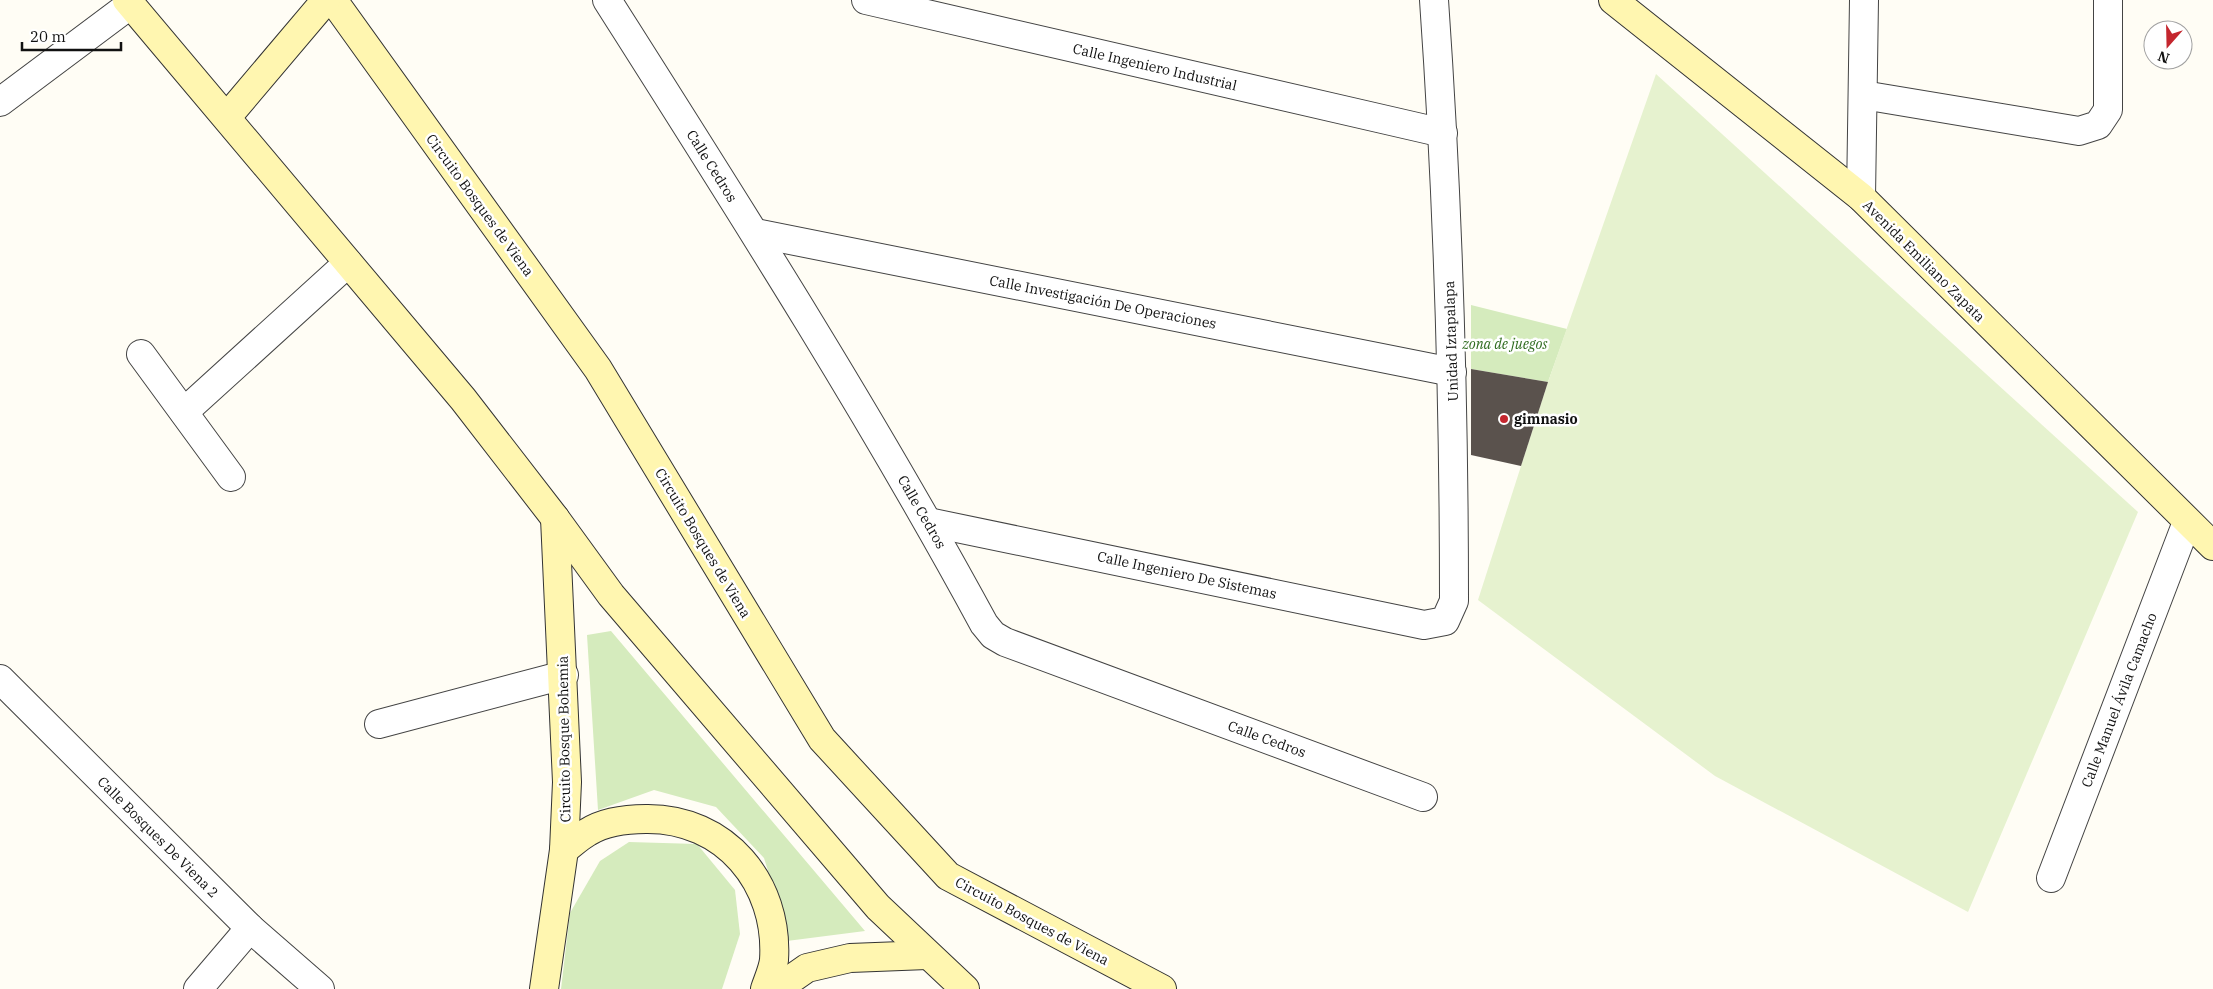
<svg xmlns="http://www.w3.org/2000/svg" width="2213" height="989" font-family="'IBM Plex Serif',serif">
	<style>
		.green { fill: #d5ebbd }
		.pitch { fill: #e6f2cf }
		.building { fill: #5a524d }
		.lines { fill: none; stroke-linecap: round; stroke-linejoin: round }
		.street-casing { stroke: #444; stroke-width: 30 }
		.secondary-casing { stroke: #333; stroke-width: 30 }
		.street { stroke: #fff; stroke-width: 28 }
		.secondary { stroke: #fff6b0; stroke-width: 28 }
		.poi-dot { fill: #c4262e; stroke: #fff; stroke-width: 2 }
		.labels { text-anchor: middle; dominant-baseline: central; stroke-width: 5; stroke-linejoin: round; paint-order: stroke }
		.street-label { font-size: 14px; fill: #111; stroke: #fff }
		.park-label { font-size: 14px; font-style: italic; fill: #2f6b1f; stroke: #fff }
		.poi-label { font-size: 14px; font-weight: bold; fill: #111; stroke: #fff; text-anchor: start }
	</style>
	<rect width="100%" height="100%" fill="#fffdf5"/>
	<g class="green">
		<polygon points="1471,305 1567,329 1548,382 1471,369"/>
		<polygon points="611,631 865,931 779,942 780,909 764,858 716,807 654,790 598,810 587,635"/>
		<polygon points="629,842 697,844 735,890 740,934 722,989 561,989 570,913 600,861"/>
	</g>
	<polygon class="pitch" points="1656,74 2138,512 1968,912 1715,776 1478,600 1548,382"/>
	<polygon class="building" points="1471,369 1548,382 1521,466 1471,455"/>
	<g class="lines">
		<defs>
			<g id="street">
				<path d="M607 0C737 205 868 410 984 624L993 635 1005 642 1423 797"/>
				<polyline points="866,0 1443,133"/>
				<polyline points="1863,95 2079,131 2098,125 2108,110 2108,0"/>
				<polyline points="0,102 131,4"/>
				<polyline points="1861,197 1864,0"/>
				<polyline points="755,233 1452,372"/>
				<polyline points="141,354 231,477"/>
				<polyline points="184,412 348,263"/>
				<path d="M928 522 1424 625 1445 621 1454 601C1454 400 1448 200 1434 0"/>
				<polyline points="0,679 250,928 320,989"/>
				<polyline points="379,724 564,675"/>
				<polyline points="2051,878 2187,522"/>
				<polyline points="198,989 250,928"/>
			</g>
			<g id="secondary">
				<polyline points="127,0 463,399 555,518 611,595 878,907 965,989"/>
				<polyline points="333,0 598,369 822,739 948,876 1162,989"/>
				<polyline points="1613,0 1861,197 2213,546"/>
				<polyline points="227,117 326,0"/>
				<path d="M564 850C572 844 579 837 588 832 604 822 627 819 646 819 725 818 779 883 774 960 773 969 768 980 765 989"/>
				<polyline points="544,989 564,850 567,782 555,518"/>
				<polyline points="777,989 807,968 850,958 927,955"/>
			</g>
		</defs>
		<use href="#street" class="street-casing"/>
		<use href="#secondary" class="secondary-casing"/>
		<use href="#street" class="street"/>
		<use href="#secondary" class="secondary"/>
	</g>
	<circle class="poi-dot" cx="1504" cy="419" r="5"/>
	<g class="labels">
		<g class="street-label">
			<text transform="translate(1155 67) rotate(13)">Calle Ingeniero Industrial</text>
			<text transform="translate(712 166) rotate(58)">Calle Cedros</text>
			<text transform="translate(480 205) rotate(54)">Circuito Bosques de Viena</text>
			<text transform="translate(1924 261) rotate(45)">Avenida Emiliano Zapata</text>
			<text transform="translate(1103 302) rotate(11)">Calle Investigación De Operaciones</text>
			<text transform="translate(1451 341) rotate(-92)">Unidad Iztapalapa</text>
			<text transform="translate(922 512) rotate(60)">Calle Cedros</text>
			<text transform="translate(703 543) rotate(59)">Circuito Bosques de Viena</text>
			<text transform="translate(1187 575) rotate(12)">Calle Ingeniero De Sistemas</text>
			<text transform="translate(2119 700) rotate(-69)">Calle Manuel Ávila Camacho</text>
			<text transform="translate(564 739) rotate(-91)">Circuito Bosque Bohemia</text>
			<text transform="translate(1267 739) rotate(20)">Calle Cedros</text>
			<text transform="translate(158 837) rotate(45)">Calle Bosques De Viena 2</text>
			<text transform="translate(1032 921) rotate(28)">Circuito Bosques de Viena</text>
		</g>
		<g class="park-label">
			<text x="1505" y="344">zona de juegos</text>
		</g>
		<g class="poi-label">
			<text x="1514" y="419">gimnasio</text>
		</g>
	</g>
	<g transform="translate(2168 45) rotate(200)"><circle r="24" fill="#ffffff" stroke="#a0a0a0"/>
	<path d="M0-4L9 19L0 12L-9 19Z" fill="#c4262e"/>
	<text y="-8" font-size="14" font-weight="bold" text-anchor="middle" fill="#111111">N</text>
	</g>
	<path d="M22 42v8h99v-8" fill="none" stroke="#111111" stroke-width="2.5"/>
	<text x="30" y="42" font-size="15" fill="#111111" stroke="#ffffff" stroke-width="4" paint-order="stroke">20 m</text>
</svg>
